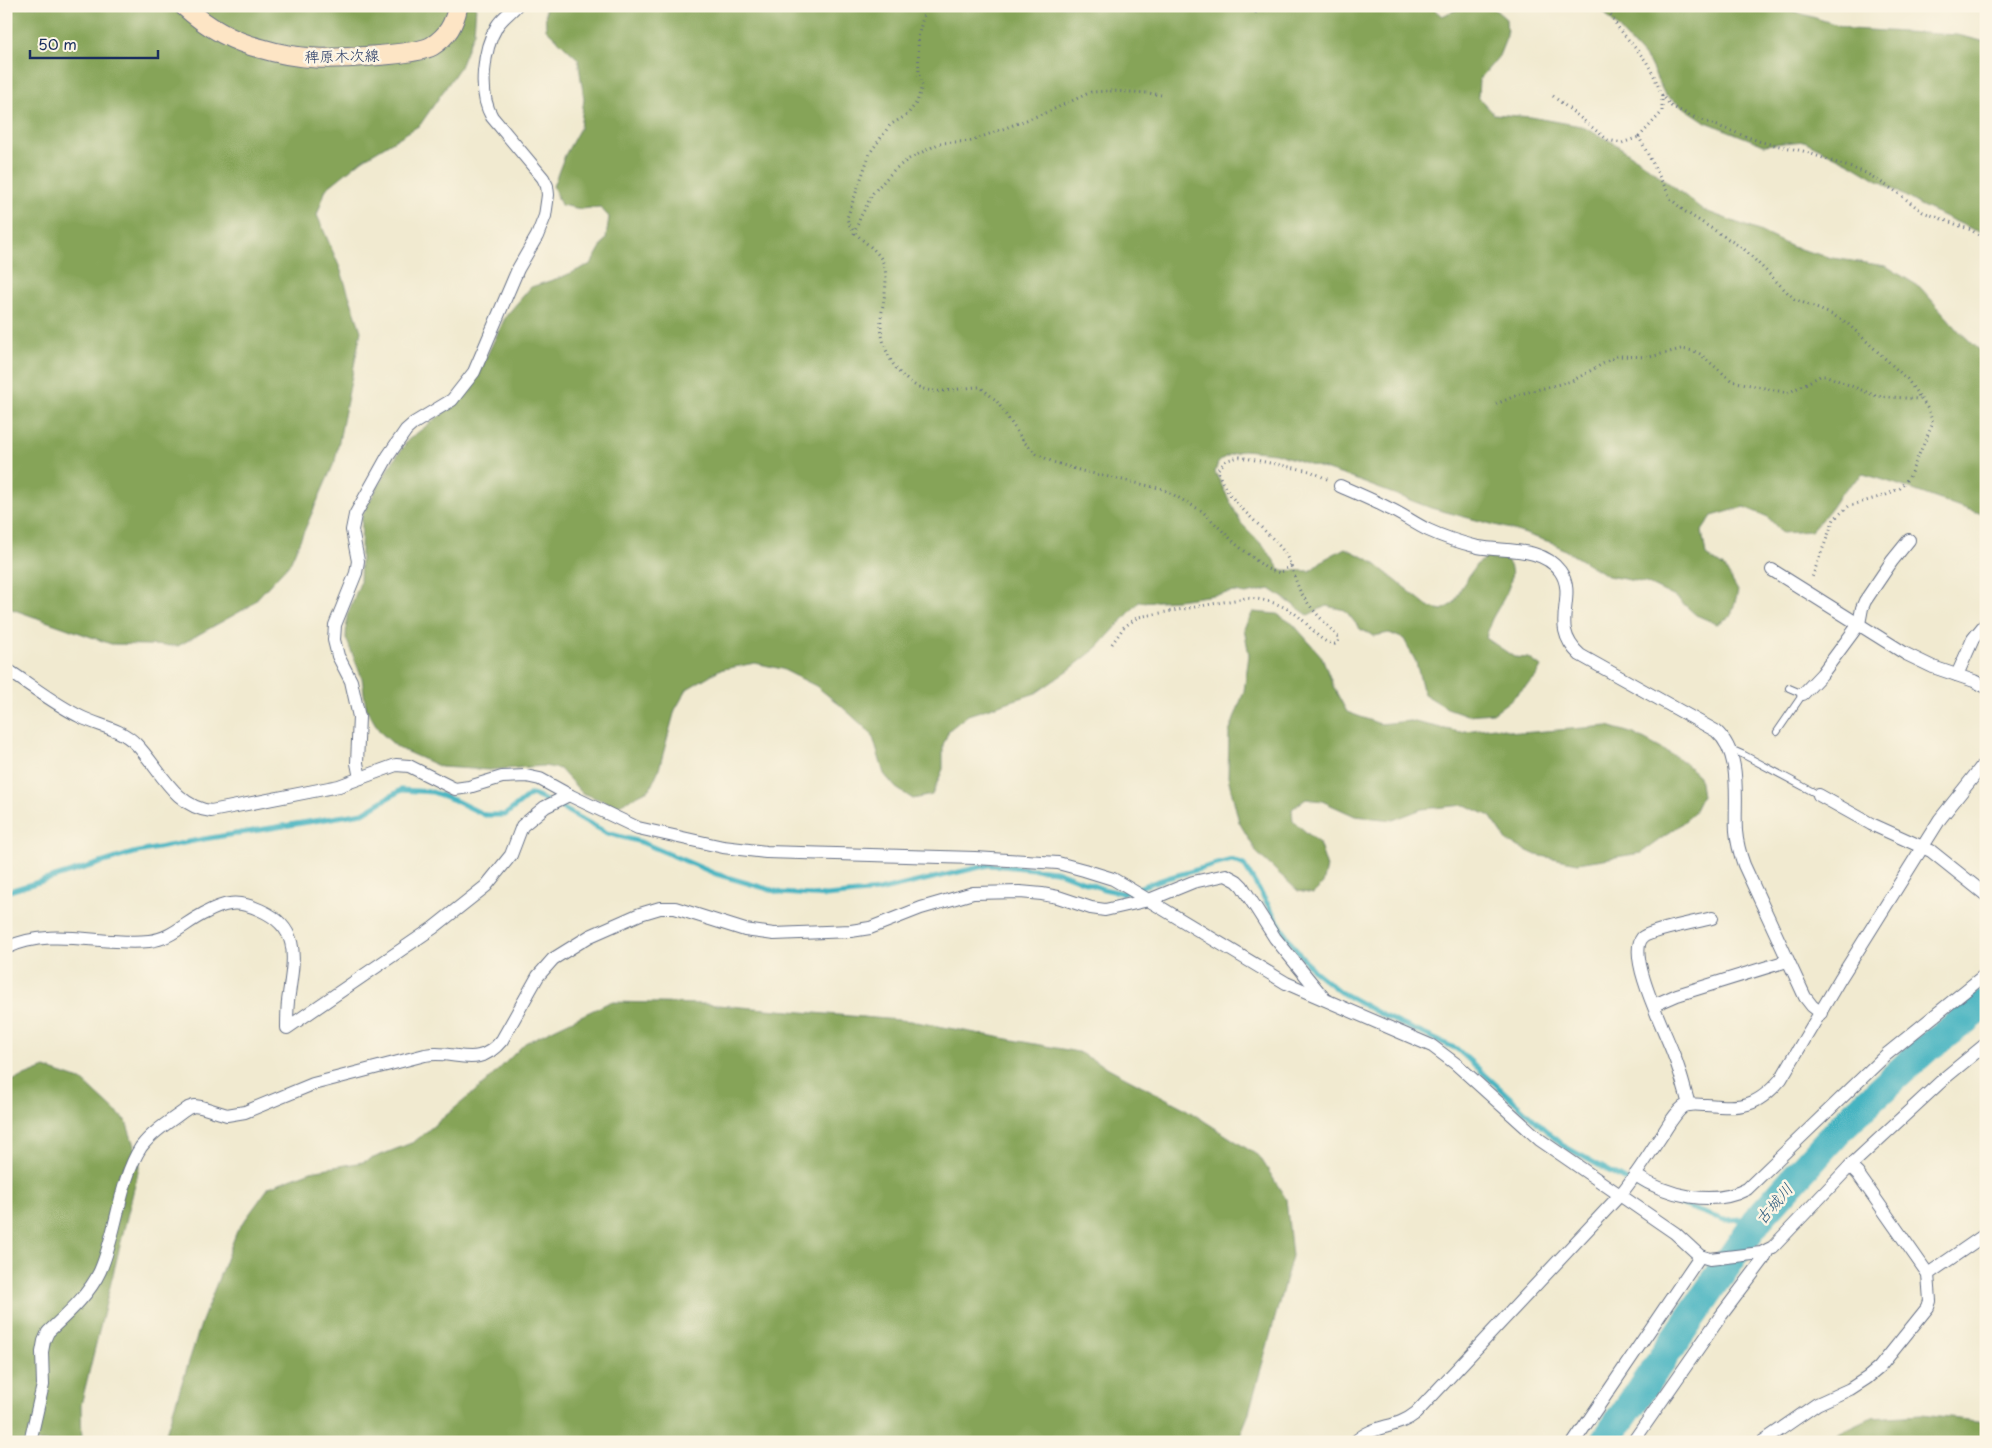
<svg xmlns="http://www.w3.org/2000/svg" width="1992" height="1448" font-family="'Playpen Sans','Klee One',sans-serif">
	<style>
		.forest { fill: #86a458; stroke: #506a5b }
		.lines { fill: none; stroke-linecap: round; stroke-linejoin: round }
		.stream { stroke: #46b4c1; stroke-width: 5 }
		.river { stroke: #46b4c1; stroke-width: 30 }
		.service-casing { stroke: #667086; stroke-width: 8 }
		.minor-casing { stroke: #667086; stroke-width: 14 }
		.secondary-casing { stroke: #667086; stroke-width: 21 }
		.path { stroke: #667086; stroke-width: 3; stroke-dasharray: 1 4; stroke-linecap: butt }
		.service { stroke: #fff; stroke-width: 6 }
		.minor { stroke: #fff; stroke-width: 12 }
		.secondary { stroke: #fde5c5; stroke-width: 19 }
		.labels { text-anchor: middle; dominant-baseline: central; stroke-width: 5; stroke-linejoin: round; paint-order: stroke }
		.street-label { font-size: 15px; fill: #1b2f5e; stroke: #fcf5e5 }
		.water-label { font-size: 16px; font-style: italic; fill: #28577c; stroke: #fcf5e5 }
	</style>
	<rect width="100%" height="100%" fill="#fcf5e5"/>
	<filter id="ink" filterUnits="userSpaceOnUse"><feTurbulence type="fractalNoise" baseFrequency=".02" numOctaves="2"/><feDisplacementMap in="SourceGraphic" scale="10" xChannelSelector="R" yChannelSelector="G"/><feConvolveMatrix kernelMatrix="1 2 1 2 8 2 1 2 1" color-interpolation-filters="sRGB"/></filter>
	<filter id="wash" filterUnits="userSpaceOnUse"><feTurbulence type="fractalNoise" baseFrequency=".0096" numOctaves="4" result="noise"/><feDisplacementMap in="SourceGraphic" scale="20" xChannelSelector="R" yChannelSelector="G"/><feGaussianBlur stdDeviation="1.12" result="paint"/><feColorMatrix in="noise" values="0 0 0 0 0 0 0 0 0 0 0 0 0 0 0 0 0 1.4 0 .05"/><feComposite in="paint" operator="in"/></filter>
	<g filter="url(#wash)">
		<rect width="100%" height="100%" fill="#f1ead0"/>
		<g class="forest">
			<polygon points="6,6 476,6 474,32 460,67 420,125 362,160 326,189 317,215 340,268 361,331 335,461 290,563 250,606 178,646 111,644 6,607"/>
			<path d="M545 6H1430L1442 16 1465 6H1491L1506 19 1507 36 1499 56 1479 80 1478 97 1494 114 1531 117 1581 126 1614 143 1646 165 1703 210 1759 231 1792 247 1832 258 1886 266 1920 287 1959 331 1986 356V515C1944 503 1905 485 1863 474L1841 493 1829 511 1811 531 1782 533 1768 517 1744 507 1712 516 1702 531 1706 555 1725 568 1738 591 1731 616 1717 624 1696 615 1677 598 1646 583 1608 576 1553 543 1510 529 1431 508 1346 476 1275 453 1243 450 1225 457 1218 463 1215 472 1241 523 1267 550 1280 570 1310 571 1323 560 1345 548 1370 560 1429 607 1442 610 1454 603 1461 588 1476 565 1493 553C1496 555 1501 556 1504 558 1524 573 1499 605 1492 619 1489 625 1488 632 1486 638L1514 657 1529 658 1541 667 1535 678 1508 702 1493 713 1467 715 1447 708 1424 694 1416 662 1404 639 1389 633 1374 636 1360 629 1345 610 1326 606 1308 615 1270 589 1246 594 1235 592 1178 600 1139 602 1098 647 1069 670 1036 693 968 715 949 730 943 745V769L932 795 913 799 896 788 884 774 872 734 840 705 816 686 782 669 755 663 719 670 687 689 675 710 659 769 650 789 617 806 582 793 560 769 544 766 489 770 441 767 398 748 380 732 366 708 362 678 346 638 347 616 360 583 362 515 389 467 408 440 460 400 477 376 506 316 531 287 562 277 591 264 606 238 609 217 600 207 581 209 561 205 553 186 565 155 580 128 584 99 578 59 546 29Z"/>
			<polygon points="1598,6 1777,6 1851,29 1958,35 1986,42 1986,232 1974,230 1920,205 1851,164 1804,141 1764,145 1706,122 1665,95 1649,62"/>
			<polygon points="1253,612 1277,614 1293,624 1322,657 1334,688 1347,712 1380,724 1410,721 1459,732 1494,727 1521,733 1608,726 1634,734 1680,759 1699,776 1702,796 1693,814 1676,828 1641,853 1578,863 1536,855 1508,842 1490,816 1465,805 1422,809 1393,820 1355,816 1322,801 1306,799 1292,809 1293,821 1319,843 1327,867 1323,884 1313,894 1298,891 1257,853 1239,822 1228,777 1229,733 1244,691 1249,655 1244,628"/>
			<polygon points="610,1002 705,1004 911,1021 1078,1052 1184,1108 1260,1157 1286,1199 1292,1256 1248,1416 1237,1442 163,1442 202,1321 237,1231 269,1187 311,1171 363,1162 414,1142 485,1083 525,1043"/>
			<polygon points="45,1068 83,1081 126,1121 140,1164 81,1405 82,1442 6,1442 6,1083"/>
			<polygon points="1922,1415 1986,1422 1986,1442 1819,1442 1870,1418"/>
		</g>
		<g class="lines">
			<polyline class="stream" points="6,892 133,853 204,839 363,813 401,790 432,792 454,800 485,815 505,815 531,794 560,807 607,833 641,842 716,874 782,893 826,896 878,891 989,865 1056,871 1103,889 1122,893 1167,878 1232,860 1244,865 1293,946 1314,971 1340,992 1386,1017 1457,1049 1562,1145 1638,1187 1690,1208 1724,1220 1759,1218"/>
			<polyline class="river" points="1605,1442 1759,1218 1841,1127 1924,1050 1986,1004"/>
		</g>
	</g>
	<g filter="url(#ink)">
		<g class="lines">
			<defs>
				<g id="service">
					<polyline points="1777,732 1803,694 1789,688"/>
					<polyline points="1730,751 1735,751 1744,755 1819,795"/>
				</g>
				<g id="minor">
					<path d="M1340 486C1356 493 1373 500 1388 508 1402 514 1415 524 1428 530 1443 537 1462 543 1478 547 1505 552 1542 546 1560 571 1579 598 1547 625 1580 655L1716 731C1743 755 1734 799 1736 831 1737 843 1740 854 1744 865L1805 997 1812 1006 1821 1013"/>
					<polyline points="1772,570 1906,654 1933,667 1974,681 1986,687"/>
					<path d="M6 669C31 685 54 704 81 717 99 726 120 728 136 744 159 767 174 807 211 811L339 786 396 765 409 766 455 789 469 787 502 777 526 776 540 779 569 795 638 828 723 847 766 852 975 858 1058 863 1084 870 1113 879 1125 886 1286 983 1432 1046 1456 1064 1540 1140 1675 1233 1700 1256 1710 1259 1761 1253 1773 1247 1850 1166 1947 1076 1986 1044"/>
					<polyline points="1957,675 1973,639 1986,623"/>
					<polyline points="1803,694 1822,674 1859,624 1862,608 1865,601 1892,561 1909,540"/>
					<path d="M360 778 357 763 359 717 351 681 338 656 334 640 335 625 356 573 358 561 352 530 355 515 388 456 406 430 414 423 452 400 474 372 518 269 537 236 545 216 548 195 547 186 543 178 492 117C478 94 483 49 497 26 502 18 510 13 516 6"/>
					<polyline points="1819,795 1871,824 1931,851 1986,895"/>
					<path d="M6 948C52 926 101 946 149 941 171 939 185 923 203 914 225 902 238 900 260 910 301 928 294 958 289 994 287 1005 287 1017 287 1028L433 928 486 886 511 855 522 826 545 807 569 795"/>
					<polyline points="1654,1005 1677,995 1787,961"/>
					<path d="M1689 1105C1684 1087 1680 1070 1673 1053 1665 1031 1627 957 1642 938 1648 931 1700 921 1712 918"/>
					<path d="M1635 1175C1667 1196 1713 1207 1747 1189L1887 1054 1986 974"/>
					<polyline points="1928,1274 1986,1234"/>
					<path d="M30 1442 43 1385 42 1352 44 1341 48 1332C66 1315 89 1295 100 1271 117 1233 119 1181 141 1147 153 1131 172 1120 188 1108L194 1106 201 1107 227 1115 245 1112 313 1084 425 1055C456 1049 477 1071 502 1040L538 976 553 959 590 936 640 914 660 908H675L745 930 774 934 851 931 870 928 921 908 973 893 1020 892 1042 894 1058 897 1091 908 1105 910 1149 900 1193 882 1226 875 1237 881 1242 886 1275 938 1323 997"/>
					<path d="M1355 1442C1375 1423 1395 1430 1416 1413L1620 1195C1635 1177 1647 1157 1660 1138 1667 1128 1673 1115 1683 1107 1690 1103 1698 1105 1706 1105 1742 1108 1756 1108 1781 1079L1840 979 1940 819 1986 761"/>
					<polyline points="1574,1442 1700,1256"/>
					<polyline points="1633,1442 1720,1317 1763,1260 1768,1250"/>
					<polyline points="1762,1442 1817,1404 1850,1389 1867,1378 1879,1368 1928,1307 1930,1301 1928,1274 1858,1174 1850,1166"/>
				</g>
				<path id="secondary" d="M184 6C207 27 233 42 263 49 279 54 299 57 316 58 336 59 417 55 432 46 448 36 454 24 458 6"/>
			</defs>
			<use href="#service" class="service-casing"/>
			<use href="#minor" class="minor-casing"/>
			<use href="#secondary" class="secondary-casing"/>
			<g class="path">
				<path d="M926 6 918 37 919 76 922 86 917 102 907 115 890 125 870 153 847 218C852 240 881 246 885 269 888 285 883 301 881 318 879 350 900 388 934 391 949 392 965 387 980 387L996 400 1024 442 1037 454 1053 462 1082 471 1163 489 1202 511 1237 545 1267 569 1280 573 1291 565"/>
				<polyline points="1116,6 1122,8 1131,6"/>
				<polyline points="1175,6 1178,9 1190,6"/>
				<polyline points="1606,6 1617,26 1646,61 1654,76 1662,95 1671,106 1691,116 1761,142 1803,151 1866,173 1895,191 1923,212 1971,230 1986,240"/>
				<polyline points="1255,13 1262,6"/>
				<polyline points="1662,95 1662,112 1639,137 1671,199 1684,211 1744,249 1794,299 1833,315 1847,323 1907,379 1928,409 1933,423 1909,477 1900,488 1886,495 1849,506 1834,519 1811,580"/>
				<polyline points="1553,96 1608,140 1622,143 1639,137"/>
				<polyline points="854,234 860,218 873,193 895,169 909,159 940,143 971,141 1050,111 1091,92 1113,91 1148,93 1161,95"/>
				<polyline points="1496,404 1520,394 1572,381 1617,356 1650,357 1681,349 1694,351 1700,354 1732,381 1788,393 1820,376 1827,376 1876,396 1920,399"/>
				<path d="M1112 644 1124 627 1138 617 1246 598C1265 599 1283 604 1298 616 1310 625 1319 643 1335 644L1338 642 1339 638C1325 622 1310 609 1300 591 1294 578 1292 564 1284 552 1268 529 1222 499 1218 469L1227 460 1240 457 1310 471 1329 480"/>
			</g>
			<use href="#service" class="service"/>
			<use href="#minor" class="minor"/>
			<use href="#secondary" class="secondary"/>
		</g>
	</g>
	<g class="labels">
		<g class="street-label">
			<text transform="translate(342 55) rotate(-1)">稗原木次線</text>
		</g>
		<g class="water-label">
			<text transform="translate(1773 1203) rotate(-49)">古城川</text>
		</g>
	</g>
	<rect width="1992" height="1448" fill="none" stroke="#fcf5e5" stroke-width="25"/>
	<path d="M30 50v8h128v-8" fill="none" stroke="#1b2f5e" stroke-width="2.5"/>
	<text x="38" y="50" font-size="15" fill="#1b2f5e" stroke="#fcf5e5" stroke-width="4" paint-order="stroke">50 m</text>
</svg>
